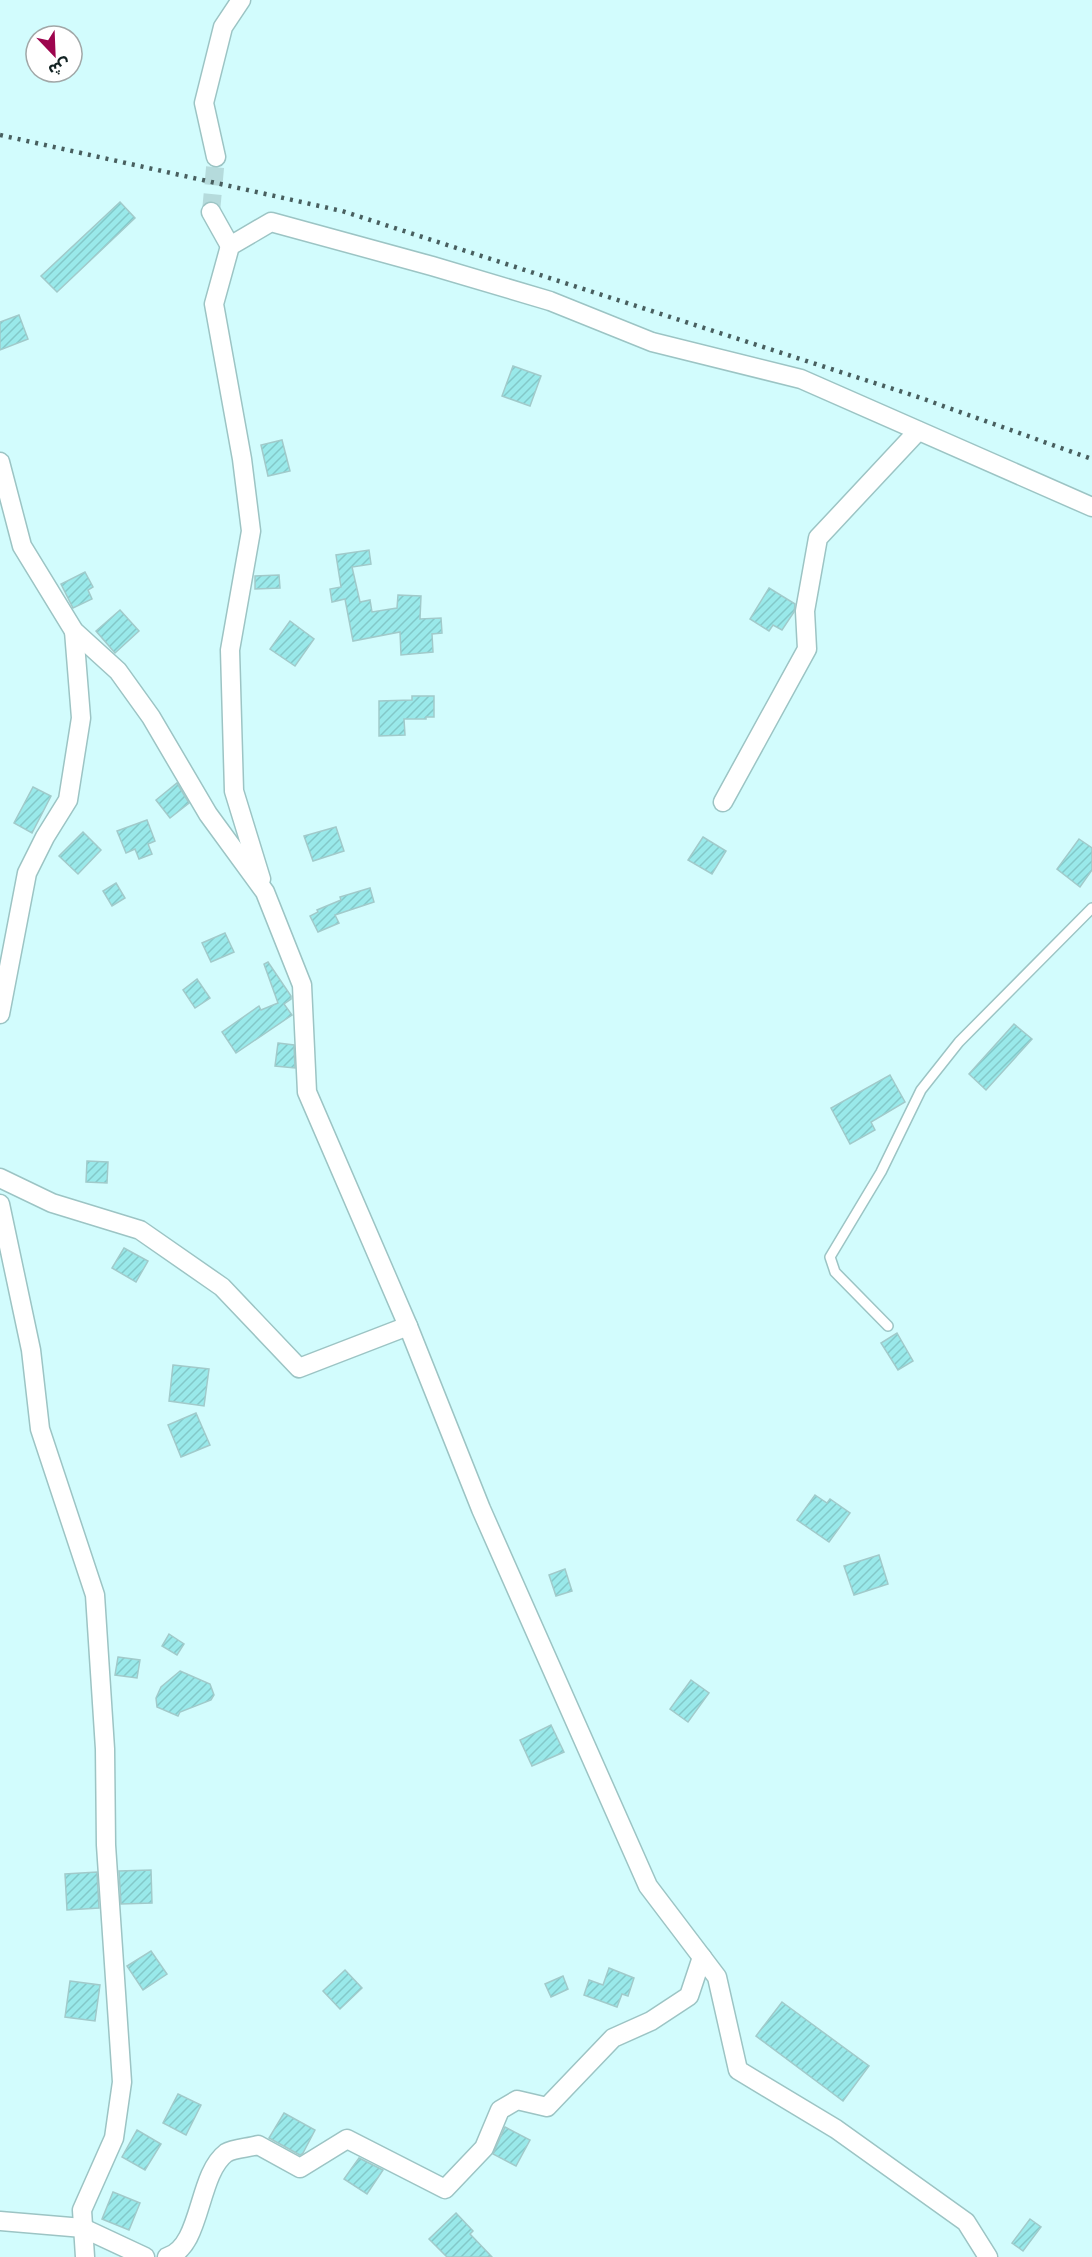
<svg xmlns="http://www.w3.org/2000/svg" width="1092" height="2257" font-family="'IBM Plex Sans','Noto Sans Arabic',sans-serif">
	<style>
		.building { fill: url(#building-hatch); stroke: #a1caca; stroke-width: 1.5 }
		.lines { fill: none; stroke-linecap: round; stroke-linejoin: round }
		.minor-tunnel { stroke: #b5dbdc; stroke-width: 18; stroke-dasharray: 18 9; stroke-linecap: butt }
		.service-casing { stroke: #9cc4c4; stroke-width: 12 }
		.minor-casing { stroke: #9cc4c4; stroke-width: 21 }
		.service { stroke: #fff; stroke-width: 9 }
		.minor { stroke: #fff; stroke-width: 18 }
		.rail { stroke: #485f5f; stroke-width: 4.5; stroke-dasharray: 3 6; stroke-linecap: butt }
	</style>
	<defs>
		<pattern id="building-hatch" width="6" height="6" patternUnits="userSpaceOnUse" patternTransform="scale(1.5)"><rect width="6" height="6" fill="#99e9ea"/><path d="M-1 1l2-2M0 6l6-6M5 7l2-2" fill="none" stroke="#83c8c8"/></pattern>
	</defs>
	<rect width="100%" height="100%" fill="#d2fcfd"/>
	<g class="building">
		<polygon points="120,202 135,218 57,292 41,276"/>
		<polygon points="19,315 28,339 0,350 0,322"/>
		<polygon points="513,366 541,376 530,406 502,396"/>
		<polygon points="282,440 290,471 268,476 261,445"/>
		<polygon points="369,550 371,564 352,567 360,602 370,600 372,612 397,608 398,595 421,596 420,619 441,618 442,633 432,634 433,652 401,655 400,632 353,641 345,599 332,602 330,589 341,587 336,555"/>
		<polygon points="85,572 93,587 88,590 92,599 73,608 61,584"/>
		<polygon points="279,575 280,588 255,589 255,576"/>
		<polygon points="769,588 795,604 794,612 782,630 773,625 769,631 750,619"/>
		<polygon points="120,610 139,631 115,653 96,631"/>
		<polygon points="290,621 314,639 295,666 270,649"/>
		<polygon points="412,696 434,696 434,717 426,717 426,719 404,719 405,735 379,736 379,701 412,700"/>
		<polygon points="177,783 189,803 170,818 156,800"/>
		<polygon points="33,787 51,796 32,833 14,823"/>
		<polygon points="147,820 155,841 148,844 152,854 139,859 135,849 126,853 117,831"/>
		<polygon points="336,827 344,851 313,861 304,836"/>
		<polygon points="83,832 101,850 78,874 59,856"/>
		<polygon points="703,837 726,851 712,874 688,860"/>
		<polygon points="1079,839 1092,848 1092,870 1080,887 1057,869"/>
		<polygon points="116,883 125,898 112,906 103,891"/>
		<polygon points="370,888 374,902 335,915 339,923 318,932 310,916 318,912 317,910 341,900 340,897"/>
		<polygon points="225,933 234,952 211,962 202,943"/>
		<polygon points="268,962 291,996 291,999 284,1004 292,1015 236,1053 222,1032 259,1006 261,1010 278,1003 264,964"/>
		<polygon points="197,979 210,998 195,1008 183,990"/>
		<polygon points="1014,1024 1032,1039 986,1090 969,1074"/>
		<polygon points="278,1043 294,1045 295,1068 275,1066"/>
		<polygon points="890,1075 905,1102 871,1122 875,1130 850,1144 831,1108"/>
		<polygon points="87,1161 108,1162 107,1183 86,1182"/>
		<polygon points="124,1248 148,1261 136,1282 112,1268"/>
		<polygon points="897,1333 913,1361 898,1370 881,1343"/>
		<polygon points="173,1365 209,1369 204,1406 169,1401"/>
		<polygon points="196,1413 210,1445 181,1457 168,1425"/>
		<polygon points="815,1495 827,1503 830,1499 850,1513 829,1542 797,1520"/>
		<polygon points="879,1555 888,1584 854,1595 844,1566"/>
		<polygon points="565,1569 572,1591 556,1596 549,1575"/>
		<polygon points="169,1634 184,1644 177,1655 162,1646"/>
		<polygon points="118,1657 140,1660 137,1678 115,1675"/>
		<polygon points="180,1671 210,1684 214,1695 211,1700 180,1712 178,1716 157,1707 156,1698 161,1687"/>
		<polygon points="691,1680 709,1693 688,1722 670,1709"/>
		<polygon points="551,1725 564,1752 532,1766 520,1740"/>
		<polygon points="151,1870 152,1903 121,1904 119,1871"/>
		<polygon points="97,1872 99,1908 67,1910 65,1874"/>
		<polygon points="151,1951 167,1974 143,1990 127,1966"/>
		<polygon points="609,1968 634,1978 628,1996 622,1994 617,2007 584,1995 589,1980 603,1985"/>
		<polygon points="345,1970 362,1988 340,2009 323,1991"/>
		<polygon points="563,1976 568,1989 551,1997 545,1984"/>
		<polygon points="70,1981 100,1985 95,2021 65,2017"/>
		<polygon points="782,2002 869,2066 843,2101 756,2036"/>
		<polygon points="178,2094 201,2105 186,2135 163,2123"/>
		<polygon points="284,2113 315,2130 303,2153 300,2155 269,2138"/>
		<polygon points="505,2127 530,2140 516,2166 493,2154"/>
		<polygon points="137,2130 161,2144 145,2170 122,2157"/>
		<polygon points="359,2158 383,2170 367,2194 344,2179"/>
		<polygon points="113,2192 140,2203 129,2230 102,2219"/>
		<polygon points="456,2213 473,2231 470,2234 492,2257 447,2257 429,2239"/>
		<polygon points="1030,2219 1041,2227 1023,2251 1012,2243"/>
	</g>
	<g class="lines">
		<polyline class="minor-tunnel" points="211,212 216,157"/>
		<defs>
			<polyline id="service" points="888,1326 835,1272 830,1257 881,1172 921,1090 959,1042 1092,908"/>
			<g id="minor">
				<polyline points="216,157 204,103 223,27 241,0"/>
				<polyline points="211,212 230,246"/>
				<polyline points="0,462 22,546 74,631 118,671 151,717 208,814 265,892 302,985 307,1092 408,1326 481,1509 648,1886 717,1977 738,2070 836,2129 966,2222 988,2257"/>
				<polyline points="723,802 807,649 805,611 818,538 918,431"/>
				<polyline points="261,879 234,791 230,650 251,531 242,459 214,304 230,246 271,222 432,266 550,301 652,342 801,379 1092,507"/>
				<polyline points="0,1014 27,873 45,837 68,800 81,718 74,631"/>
				<polyline points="0,1178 52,1203 140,1230 222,1287 299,1368 408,1326"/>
				<polyline points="0,1204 31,1350 40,1429 95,1595 105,1749 106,1845 122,2082 114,2138 82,2210 85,2257"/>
				<polyline points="0,2221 83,2228 145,2257"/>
				<path d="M167 2257C202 2247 197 2175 226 2153 234 2148 249 2148 258 2145L300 2168 347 2139 445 2189 484 2148 500 2110 517 2100 547 2107 613 2038 651 2021 689 1996 702 1957"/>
			</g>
		</defs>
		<use href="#service" class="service-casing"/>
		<use href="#minor" class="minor-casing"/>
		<use href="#service" class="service"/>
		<use href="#minor" class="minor"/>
		<polyline class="rail" points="0,135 342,211 918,397 1092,459"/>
	</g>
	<g transform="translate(54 54) rotate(157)"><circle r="28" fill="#ffffff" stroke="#a1a7a7" stroke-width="1.5"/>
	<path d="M0-4.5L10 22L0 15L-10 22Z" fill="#9d054e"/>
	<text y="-9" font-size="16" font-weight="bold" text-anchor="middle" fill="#132323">ش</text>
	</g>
</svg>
